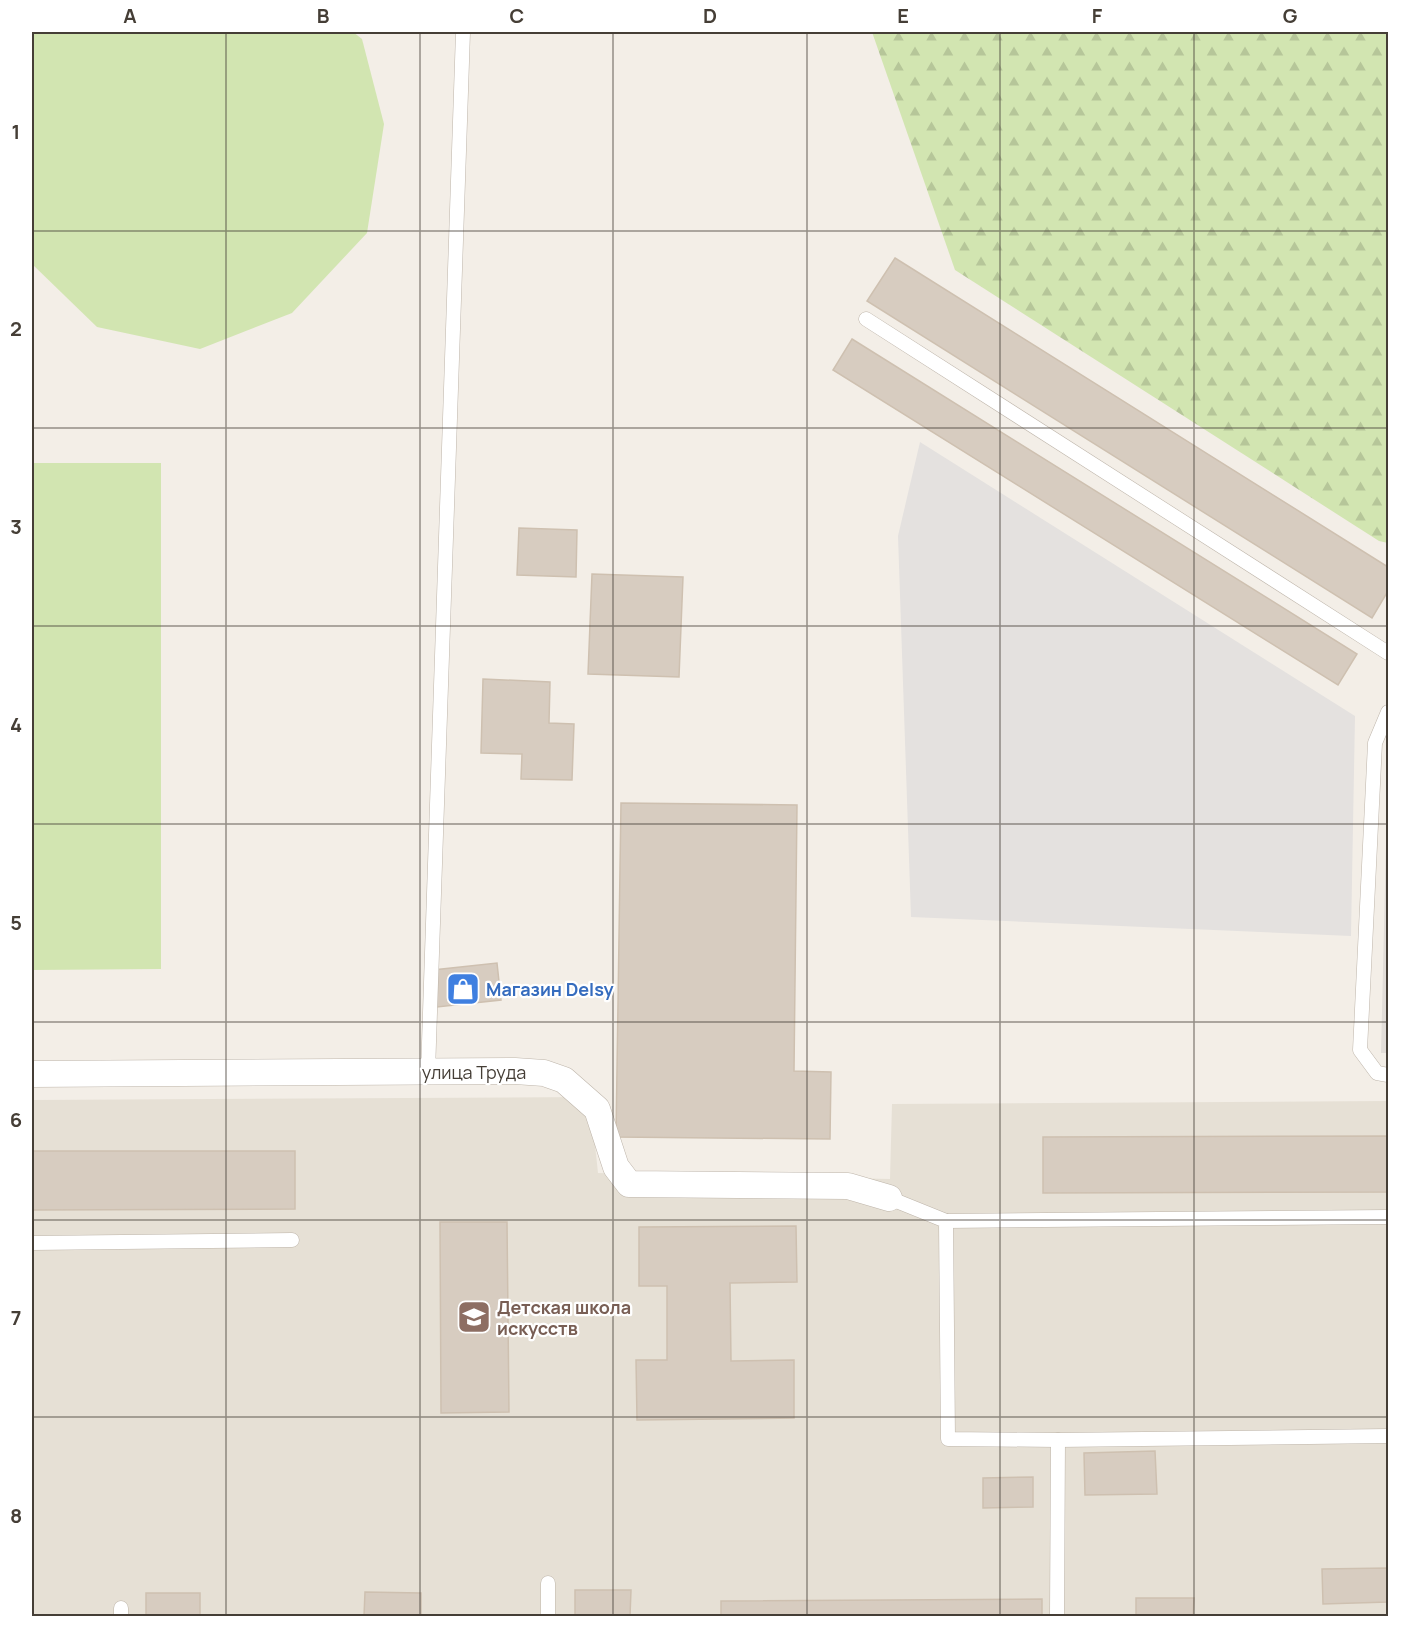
<svg xmlns="http://www.w3.org/2000/svg" width="1420" height="1648" font-family="Manrope,sans-serif">
	<style>
		.residential { fill: #e6e0d5 }
		.industrial { fill: #e2ddd8 }
		.green { fill: #d2e5b1 }
		.forest { fill: url(#forest-firs) }
		.parking { fill: #e4e1df }
		.building { fill: #d7ccc0; stroke: #cec0b0; stroke-width: 1.5 }
		.lines { fill: none; stroke-linecap: round; stroke-linejoin: round }
		.lane-casing { stroke: #beb5aa; stroke-width: 15 }
		.street-casing { stroke: #beb5aa; stroke-width: 27 }
		.lane { stroke: #fff; stroke-width: 14 }
		.street { stroke: #fff; stroke-width: 26 }
		.grid { fill: none; stroke: #453e36; stroke-width: 1.5; stroke-opacity: 0.55 }
		.labels { text-anchor: middle; dominant-baseline: central; stroke-width: 4.5; stroke-linejoin: round; paint-order: stroke }
		.shop-label { font-size: 18px; font-weight: bold; fill: #366cbe; stroke: #fff; text-anchor: start }
		.street-label { font-size: 18px; fill: #453e36; stroke: #fff }
		.education-label { font-size: 18px; font-weight: bold; fill: #785e54; stroke: #fff; text-anchor: start }
		.neatline { fill: none; stroke: #453e36; stroke-width: 2 }
		.grid-label { font-size: 20px; text-anchor: middle; font-weight: bold; fill: #453e36 }
	</style>
	<defs>
		<pattern id="forest-firs" width="22" height="20" patternUnits="userSpaceOnUse" patternTransform="scale(1.5)"><rect width="22" height="20" fill="#d2e5b1"/><path d="M5 1l3.5 6h-7zM16 11l3.5 6h-7z" fill="#b6c699"/></pattern>
	</defs>
	<rect width="100%" height="100%" fill="#f3eee7"/>
	<polygon class="residential" points="590,1097 598,1173 890,1179 892,1104 1388,1101 1388,1616 32,1616 32,1100"/>
	<polygon class="industrial" points="1388,792 1388,1053 1381,1053 1387,802"/>
	<g class="green">
		<polygon points="32,32 353,32 362,39 384,124 367,233 292,313 200,349 97,327 32,264"/>
		<polygon points="32,463 161,463 161,969 32,970"/>
	</g>
	<polygon class="forest" points="872,32 1388,32 1388,543 1379,541 955,270"/>
	<polygon class="parking" points="920,442 1355,716 1351,936 911,917 898,536"/>
	<g class="building">
		<polygon points="895,258 1388,567 1388,591 1372,618 867,301"/>
		<polygon points="852,339 1357,654 1338,685 833,370"/>
		<polygon points="519,528 577,530 576,577 517,575"/>
		<polygon points="592,574 683,577 679,677 588,674"/>
		<polygon points="483,679 550,682 549,723 574,724 572,780 521,779 522,754 481,753"/>
		<polygon points="621,803 797,805 794,1071 831,1072 830,1139 616,1137"/>
		<polygon points="497,963 501,1000 437,1007 433,970"/>
		<polygon points="1388,1136 1388,1192 1043,1193 1043,1137"/>
		<polygon points="32,1151 295,1151 295,1209 32,1210"/>
		<polygon points="440,1222 507,1222 509,1412 441,1413"/>
		<polygon points="796,1226 797,1282 730,1283 731,1361 794,1360 794,1418 637,1420 636,1360 667,1360 667,1286 639,1286 639,1227"/>
		<polygon points="1155,1451 1157,1494 1085,1495 1084,1453"/>
		<polygon points="1033,1477 1033,1507 983,1508 983,1478"/>
		<polygon points="1388,1568 1388,1602 1323,1604 1322,1569"/>
		<polygon points="575,1590 631,1590 630,1616 575,1616"/>
		<polygon points="365,1592 421,1593 421,1616 364,1616"/>
		<rect x="146" y="1593" width="54" height="23"/>
		<polygon points="1136,1598 1194,1598 1193,1616 1136,1616"/>
		<polygon points="1042,1599 1042,1616 721,1616 721,1601"/>
	</g>
	<g class="lines">
		<defs>
			<g id="lane">
				<polyline points="866,319 1388,653"/>
				<polyline points="1388,712 1375,743 1360,1050 1377,1073 1388,1075"/>
				<polyline points="428,1072 463,32"/>
				<polyline points="889,1198 946,1221 948,1439 1058,1440 1388,1436"/>
				<polyline points="946,1221 1388,1217"/>
				<polyline points="32,1243 292,1240"/>
				<polyline points="548,1583 548,1616"/>
				<polyline points="121,1608 121,1616"/>
				<polyline points="1057,1616 1058,1440"/>
			</g>
			<polyline id="street" points="32,1074 515,1071 544,1073 564,1080 597,1109 616,1167 629,1184 848,1186 889,1198"/>
		</defs>
		<use href="#lane" class="lane-casing"/>
		<use href="#street" class="street-casing"/>
		<use href="#lane" class="lane"/>
		<use href="#street" class="street"/>
	</g>
	<path class="grid" d="M226 32V1616M420 32V1616M613 32V1616M807 32V1616M1000 32V1616M1194 32V1616M32 231H1388M32 428H1388M32 626H1388M32 824H1388M32 1022H1388M32 1220H1388M32 1417H1388"/>
	<defs>
		<symbol id="shop-square" viewBox="-11 -11 22 22"><rect x="-9" y="-9" width="18" height="18" rx="4" fill="#3f7fe0" stroke="#fff"/><path d="M-5-2.5h2.3a2.7 3.5 0 0 1 5.4 0H5L5.5 6h-11ZM-1.5-2.5h3a1.5 2.3 0 0 0-3 0Z" fill="#fff"/></symbol>
		<symbol id="school-square" viewBox="-11 -11 22 22"><rect x="-9" y="-9" width="18" height="18" rx="4" fill="#8d6e63" stroke="#fff"/><path d="M0-5L7-2L0 1L-7-2ZM-4 1L0 2.5L4 1V4Q0 6-4 4Z" fill="#fff"/></symbol>
	</defs>
	<g fill-rule="evenodd">
		<use href="#shop-square" x="444" y="970" width="38" height="38"/>
		<use href="#school-square" x="455" y="1298" width="38" height="38"/>
	</g>
	<g class="labels">
		<g class="shop-label">
			<text x="486" y="989">Магазин Delsy</text>
		</g>
		<g class="street-label">
			<text x="474" y="1072">улица Труда</text>
		</g>
		<g class="education-label">
			<text x="497" y="1307">Детская школа<tspan x="497" dy="21">искусств</tspan></text>
		</g>
	</g>
	<rect width="1420" height="1648" fill="none" stroke="#ffffff" stroke-width="66"/>
	<rect x="33" y="33" width="1354" height="1582" class="neatline"/>
	<g class="grid-label">
		<text x="130" y="23">A</text>
		<text x="323" y="23">B</text>
		<text x="517" y="23">C</text>
		<text x="710" y="23">D</text>
		<text x="903" y="23">E</text>
		<text x="1097" y="23">F</text>
		<text x="1290" y="23">G</text>
		<text x="16" y="139">1</text>
		<text x="16" y="336">2</text>
		<text x="16" y="534">3</text>
		<text x="16" y="732">4</text>
		<text x="16" y="930">5</text>
		<text x="16" y="1127">6</text>
		<text x="16" y="1325">7</text>
		<text x="16" y="1523">8</text>
	</g>
</svg>
